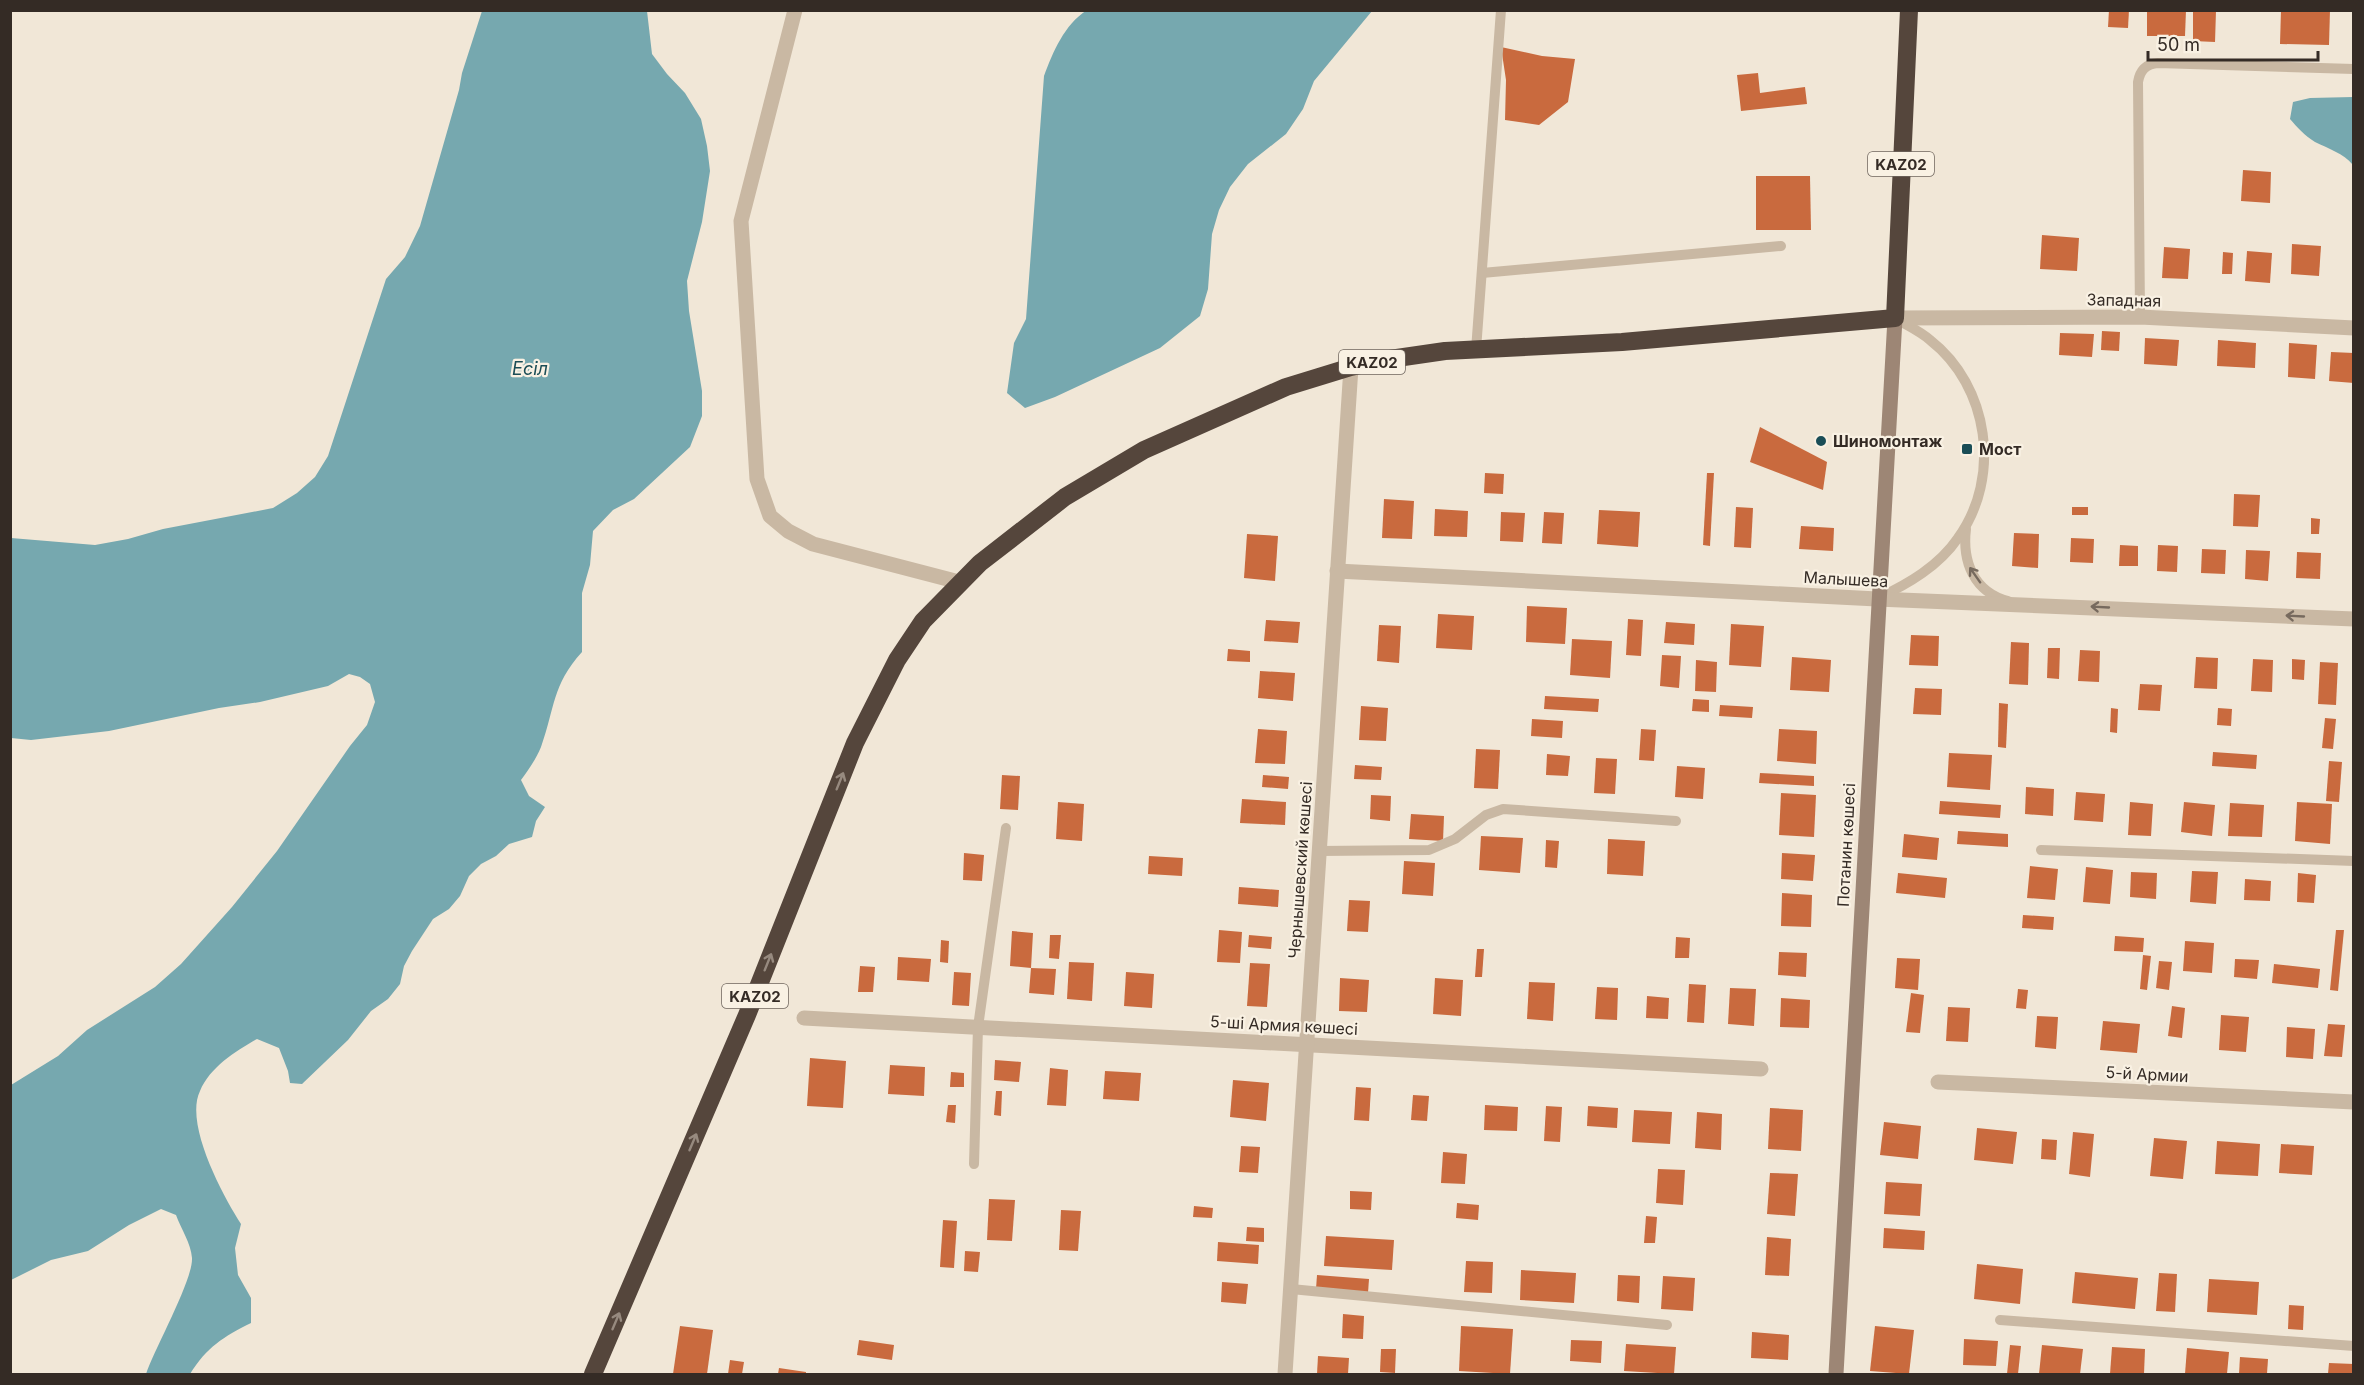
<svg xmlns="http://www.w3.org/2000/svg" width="2364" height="1385" font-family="Inter,sans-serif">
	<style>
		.water { fill: #76a8af }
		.building { fill: #c96a3e }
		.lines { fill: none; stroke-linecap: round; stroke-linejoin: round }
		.lane { stroke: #c9b8a3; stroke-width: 10 }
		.street { stroke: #c9b8a3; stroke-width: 15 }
		.secondary { stroke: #9d8675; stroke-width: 15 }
		.highway { stroke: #55463c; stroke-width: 18 }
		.oneway { stroke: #776a5e }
		.oneway2 { stroke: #978a7f }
		.poi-dot { fill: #1a4d56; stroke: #f9f1e3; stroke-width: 2 }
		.labels { text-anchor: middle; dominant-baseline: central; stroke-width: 4.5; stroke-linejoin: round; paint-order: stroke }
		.shield { fill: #f9f1e3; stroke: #6f665e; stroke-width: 1.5 }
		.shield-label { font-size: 15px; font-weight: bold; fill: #342b25 }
		.street-label { font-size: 16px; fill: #342b25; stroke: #f9f1e3 }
		.poi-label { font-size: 16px; font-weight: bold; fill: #342b25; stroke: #f9f1e3; text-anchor: start }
		.water-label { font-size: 18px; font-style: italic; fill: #1a4d56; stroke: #f9f1e3 }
	</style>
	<rect width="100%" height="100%" fill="#f1e7d7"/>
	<g class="water">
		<path d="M1087 10 1372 11 1314 81 1303 109 1286 134 1248 164 1230 187 1219 210 1212 234 1208 289 1200 316 1160 348 1055 397 1025 408 1007 393 1014 343 1026 319 1044 76C1053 52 1064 25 1087 10Z"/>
		<path d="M482 11H647L652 54 667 74 685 93 701 119 707 146 710 171 702 222 687 281 689 311 702 391V416L690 447 634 499 613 510 593 531 590 565 582 593V652C552 685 555 708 541 747 536 759 529 769 521 780L529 796 545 807 536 821 532 837 509 844 496 856 481 864 469 876 460 896 449 909 433 919 412 951 404 966 400 984 388 999 371 1011 348 1040 302 1084 290 1083 288 1071 279 1048 257 1039C236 1051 210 1067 200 1091 184 1124 223 1196 241 1224L235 1248 238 1275 251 1298V1323C223 1337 207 1347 190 1374H146C155 1348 193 1280 192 1258 191 1243 181 1229 176 1215L161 1209 129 1225 88 1251 51 1260 11 1280V1085L58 1056 87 1030 155 987 181 964 232 907 277 851 350 746 367 725 375 702 370 684 360 677 349 674 328 686 260 702 219 708 109 731 31 740 11 738V538L95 545 128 539 163 529 273 508 297 493 315 477 328 456 386 279 405 257 420 226 459 90 462 73Z"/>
		<path d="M2353 97V165C2343 153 2329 149 2315 142 2305 136 2297 127 2290 119L2293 102 2310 98Z"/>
	</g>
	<g class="building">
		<polygon points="2109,10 2129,10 2128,28 2108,27"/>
		<polygon points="2147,10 2186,10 2185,36 2147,36"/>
		<polygon points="2193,10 2216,10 2215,42 2193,41"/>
		<polygon points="2281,10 2330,10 2329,45 2280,44"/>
		<polygon points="1501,47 1542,56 1575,59 1568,102 1539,125 1505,120 1506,80"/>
		<polygon points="1758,73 1760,93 1805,87 1807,104 1741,111 1737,75"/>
		<polygon points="2243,170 2271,172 2270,203 2241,201"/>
		<polygon points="1756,176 1810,176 1811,230 1756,230"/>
		<polygon points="2042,235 2079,238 2077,271 2040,269"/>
		<polygon points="2292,244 2321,246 2319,276 2291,274"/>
		<polygon points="2164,247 2190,249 2188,279 2162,278"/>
		<polygon points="2247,251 2272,253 2270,283 2245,281"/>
		<polygon points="2223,252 2233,253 2232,274 2222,274"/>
		<polygon points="2102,331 2120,332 2119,351 2101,350"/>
		<polygon points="2060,333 2094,334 2092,357 2059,355"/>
		<polygon points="2145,338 2179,340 2177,366 2144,364"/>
		<polygon points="2218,340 2256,343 2255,368 2217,366"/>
		<polygon points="2289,343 2317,345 2315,379 2288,377"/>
		<polygon points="2331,352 2354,353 2354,383 2329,381"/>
		<polygon points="1760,427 1827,462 1823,490 1750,462"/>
		<polygon points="1485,473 1504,474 1503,494 1484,493"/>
		<polygon points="1707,473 1714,473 1710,546 1703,545"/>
		<polygon points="2234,494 2260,495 2258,527 2233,526"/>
		<polygon points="1384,499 1414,501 1412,539 1382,538"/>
		<polygon points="1736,507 1753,508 1751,548 1734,547"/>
		<rect x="2072" y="507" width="16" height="8"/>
		<polygon points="1435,509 1468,511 1467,537 1434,536"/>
		<polygon points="1599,510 1640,512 1638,547 1597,544"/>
		<polygon points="1501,512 1525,513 1523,542 1500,541"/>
		<polygon points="1544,512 1564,513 1562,544 1542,543"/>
		<polygon points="2311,518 2320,519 2319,534 2311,534"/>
		<polygon points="1801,526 1834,528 1833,551 1799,549"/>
		<polygon points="2014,533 2039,534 2038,568 2012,566"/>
		<polygon points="1247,534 1278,536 1275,581 1244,578"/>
		<polygon points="2071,538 2094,539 2093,563 2070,562"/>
		<polygon points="2120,545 2138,546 2138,566 2119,566"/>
		<polygon points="2158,545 2178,546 2177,572 2157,571"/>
		<polygon points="2202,549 2226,550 2225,574 2201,573"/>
		<polygon points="2246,550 2270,551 2268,581 2245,579"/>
		<polygon points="2297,552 2321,553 2320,579 2296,578"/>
		<polygon points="1527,606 1567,608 1565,644 1526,642"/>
		<polygon points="1438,614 1474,616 1472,650 1436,648"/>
		<polygon points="1628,619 1643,620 1641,656 1626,655"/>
		<polygon points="1266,620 1300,622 1298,643 1264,641"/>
		<polygon points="1666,622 1695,624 1694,645 1664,643"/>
		<polygon points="1731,624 1764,626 1761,667 1729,665"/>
		<polygon points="1379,625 1401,626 1399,663 1377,661"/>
		<polygon points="1911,635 1939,636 1938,666 1909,665"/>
		<polygon points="1572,639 1612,641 1610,678 1570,675"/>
		<polygon points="2011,642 2029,643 2028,685 2009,684"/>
		<polygon points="2048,648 2060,648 2059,679 2047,678"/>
		<polygon points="1228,649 1250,651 1250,662 1227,661"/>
		<polygon points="2080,650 2100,651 2099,682 2078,681"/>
		<polygon points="1662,655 1681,656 1679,688 1660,686"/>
		<polygon points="1792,657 1831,660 1829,692 1790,690"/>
		<polygon points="2196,657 2218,658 2217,689 2194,688"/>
		<polygon points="2253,659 2273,660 2272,692 2251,691"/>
		<polygon points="2292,659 2305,660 2304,680 2292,679"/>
		<polygon points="1696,660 1717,662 1716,692 1695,691"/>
		<polygon points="2320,662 2338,663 2336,705 2318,704"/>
		<polygon points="1260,671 1295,673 1293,701 1258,698"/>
		<polygon points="2140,684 2162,685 2160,711 2138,710"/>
		<polygon points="1915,688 1942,689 1941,715 1913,714"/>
		<polygon points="1545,696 1599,699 1598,712 1544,709"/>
		<polygon points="1693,699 1709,700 1709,712 1692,711"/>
		<polygon points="1999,703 2008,704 2006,748 1998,747"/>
		<polygon points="1720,705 1753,707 1752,718 1719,716"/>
		<polygon points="1361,706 1388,708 1386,741 1359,740"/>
		<polygon points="2111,708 2118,709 2117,733 2110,732"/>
		<polygon points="2218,708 2232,709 2231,726 2217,725"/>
		<polygon points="2325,718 2336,719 2333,749 2322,748"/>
		<polygon points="1532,719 1563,721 1562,738 1531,736"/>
		<polygon points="1258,729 1287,731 1285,764 1255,763"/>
		<polygon points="1641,729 1656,730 1654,761 1639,760"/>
		<polygon points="1779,729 1817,731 1816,764 1777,761"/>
		<polygon points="1476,749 1500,750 1498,789 1474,788"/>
		<polygon points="2213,752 2257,755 2256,769 2212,766"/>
		<polygon points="1949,753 1992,755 1990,790 1947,787"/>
		<polygon points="1547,754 1570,756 1568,776 1546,775"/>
		<polygon points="1596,758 1617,759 1615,794 1594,793"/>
		<polygon points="2329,761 2342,762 2339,802 2326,801"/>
		<polygon points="1355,765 1382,767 1381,780 1354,779"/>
		<polygon points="1677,766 1705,768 1703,799 1675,797"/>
		<polygon points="1760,773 1814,776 1814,786 1759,783"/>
		<polygon points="1002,775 1020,776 1018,810 1000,809"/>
		<polygon points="1263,775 1289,777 1288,789 1262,787"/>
		<polygon points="2026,787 2054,789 2053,816 2025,814"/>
		<polygon points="2076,792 2105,794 2103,822 2074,820"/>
		<polygon points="1781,793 1816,795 1814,837 1779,835"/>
		<polygon points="1371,795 1391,796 1390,821 1370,819"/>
		<polygon points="1242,799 1286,802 1285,825 1240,823"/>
		<polygon points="1940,801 2001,805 2000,818 1939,814"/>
		<polygon points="1058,802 1084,804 1082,841 1056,839"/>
		<polygon points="2130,802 2153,804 2151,836 2128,835"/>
		<polygon points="2184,802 2215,805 2212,836 2181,832"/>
		<polygon points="2297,802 2332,804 2330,844 2295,841"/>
		<polygon points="2230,803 2264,805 2262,837 2228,836"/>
		<polygon points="1411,814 1444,816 1443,841 1409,839"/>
		<polygon points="1958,831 2008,834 2008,847 1957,844"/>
		<polygon points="1904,834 1939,838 1937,860 1902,857"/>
		<polygon points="1481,836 1523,838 1520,873 1479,870"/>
		<polygon points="1608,839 1645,841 1643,876 1607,874"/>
		<polygon points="1546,840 1559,841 1557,868 1545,867"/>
		<polygon points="964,853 984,855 982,881 963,880"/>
		<polygon points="1782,853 1815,855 1813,881 1781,879"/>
		<polygon points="1149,856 1183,858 1182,876 1148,874"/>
		<polygon points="1404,861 1435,863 1433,896 1402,894"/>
		<polygon points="2030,866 2058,869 2055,900 2027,898"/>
		<polygon points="2086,867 2113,870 2110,904 2083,902"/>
		<polygon points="2192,871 2218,872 2216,904 2190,902"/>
		<polygon points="2131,872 2157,873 2156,899 2130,897"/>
		<polygon points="1898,873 1947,878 1945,898 1896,893"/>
		<polygon points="2298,873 2316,875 2314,903 2297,902"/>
		<polygon points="2245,879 2271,881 2270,901 2244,900"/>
		<polygon points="1239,887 1279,890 1278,907 1238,904"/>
		<polygon points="1782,893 1812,895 1811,927 1781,926"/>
		<polygon points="1349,900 1370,901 1368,932 1347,931"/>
		<polygon points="2023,915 2054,917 2053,930 2022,928"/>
		<polygon points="1219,930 1242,932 1240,963 1217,962"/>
		<polygon points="2336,930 2344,930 2338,991 2330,990"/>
		<polygon points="1012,931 1033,933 1031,968 1056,969 1054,995 1029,993 1031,968 1010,966"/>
		<polygon points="1050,935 1061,935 1059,959 1049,958"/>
		<polygon points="1249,935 1272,937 1271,949 1248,947"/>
		<polygon points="2115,936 2144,938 2143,952 2114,951"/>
		<polygon points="1676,937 1690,938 1689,958 1675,958"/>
		<polygon points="941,940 949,941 948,963 940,962"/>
		<polygon points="2185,941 2214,943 2212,973 2183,971"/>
		<polygon points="1477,949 1484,949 1482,977 1475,977"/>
		<polygon points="1779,952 1807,953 1806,977 1778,975"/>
		<polygon points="2143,955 2151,956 2147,990 2140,989"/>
		<polygon points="898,957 931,959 929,982 897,980"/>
		<polygon points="1897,958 1920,959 1918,990 1895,988"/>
		<polygon points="2235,959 2259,960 2257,979 2234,977"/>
		<polygon points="2159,961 2172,962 2169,990 2156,988"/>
		<polygon points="1069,962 1094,963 1092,1001 1067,999"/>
		<polygon points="1250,963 1270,964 1267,1007 1247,1006"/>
		<polygon points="2274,964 2320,969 2318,988 2272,983"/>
		<polygon points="860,966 875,967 873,992 858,992"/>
		<polygon points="954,972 971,973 969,1006 952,1005"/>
		<polygon points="1126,972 1154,974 1152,1008 1124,1006"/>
		<polygon points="1340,978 1369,980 1367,1012 1339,1011"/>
		<polygon points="1435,978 1463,980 1461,1016 1433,1014"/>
		<polygon points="1529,982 1555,983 1553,1021 1527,1019"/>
		<polygon points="1689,984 1706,985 1704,1023 1687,1022"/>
		<polygon points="1597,987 1618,988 1617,1020 1595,1019"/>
		<polygon points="1730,988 1756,989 1754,1026 1728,1024"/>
		<polygon points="2018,989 2028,990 2026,1009 2016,1008"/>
		<polygon points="1911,993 1924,995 1920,1033 1906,1032"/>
		<polygon points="1647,996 1669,998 1668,1019 1646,1018"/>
		<polygon points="1781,998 1810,1000 1809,1028 1780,1027"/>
		<polygon points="2172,1006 2185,1008 2182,1038 2168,1036"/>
		<polygon points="1948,1007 1970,1008 1968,1042 1946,1041"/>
		<polygon points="2221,1015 2249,1017 2246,1052 2219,1050"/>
		<polygon points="2037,1016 2058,1017 2056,1049 2035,1047"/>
		<polygon points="2103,1021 2140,1024 2137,1053 2100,1050"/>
		<polygon points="2328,1024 2345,1025 2342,1057 2324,1056"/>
		<polygon points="2287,1027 2315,1029 2313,1059 2286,1057"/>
		<polygon points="810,1058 846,1061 843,1108 807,1106"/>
		<polygon points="995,1060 1021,1062 1019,1082 994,1080"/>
		<polygon points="890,1065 925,1067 924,1096 888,1094"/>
		<polygon points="1050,1068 1068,1070 1066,1106 1047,1105"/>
		<polygon points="1105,1071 1141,1073 1139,1101 1103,1099"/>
		<polygon points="951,1072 964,1073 964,1087 950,1087"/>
		<polygon points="1233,1080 1269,1083 1266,1121 1230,1117"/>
		<polygon points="1356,1087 1371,1088 1369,1121 1354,1120"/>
		<polygon points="996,1091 1002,1091 1001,1116 994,1115"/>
		<polygon points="1413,1095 1429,1096 1427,1121 1411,1120"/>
		<polygon points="948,1105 956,1105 955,1123 946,1122"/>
		<polygon points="1485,1105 1518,1107 1517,1131 1484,1130"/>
		<polygon points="1546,1106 1562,1107 1560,1142 1544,1141"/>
		<polygon points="1588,1106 1618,1108 1617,1128 1587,1126"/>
		<polygon points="1770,1108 1803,1110 1801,1151 1768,1149"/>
		<polygon points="1634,1110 1672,1112 1670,1144 1632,1142"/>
		<polygon points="1697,1112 1722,1114 1721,1150 1695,1148"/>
		<polygon points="1884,1122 1921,1126 1918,1159 1880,1155"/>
		<polygon points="1977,1128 2017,1132 2013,1164 1974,1160"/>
		<polygon points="2073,1132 2094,1134 2090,1177 2069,1174"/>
		<polygon points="2154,1138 2187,1141 2183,1179 2150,1176"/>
		<polygon points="2042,1139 2057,1140 2056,1160 2041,1159"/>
		<polygon points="2217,1141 2260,1144 2258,1176 2215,1174"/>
		<polygon points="2281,1144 2314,1146 2312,1175 2279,1173"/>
		<polygon points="1241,1146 1260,1147 1258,1173 1239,1172"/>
		<polygon points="1443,1152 1467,1154 1465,1184 1441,1183"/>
		<polygon points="1658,1169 1685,1170 1683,1205 1656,1203"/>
		<polygon points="1770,1173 1798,1174 1795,1216 1767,1214"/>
		<polygon points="1886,1182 1922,1184 1920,1216 1884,1214"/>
		<polygon points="1350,1191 1372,1192 1371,1210 1350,1209"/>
		<polygon points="989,1199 1015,1200 1012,1241 987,1240"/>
		<polygon points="1457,1203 1479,1205 1478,1220 1456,1218"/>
		<polygon points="1194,1206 1213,1208 1212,1218 1193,1217"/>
		<polygon points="1061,1210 1081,1211 1078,1251 1059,1250"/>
		<polygon points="1646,1216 1657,1217 1655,1243 1644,1243"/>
		<polygon points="943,1220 957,1221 954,1268 940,1267"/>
		<polygon points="1247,1227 1264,1228 1264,1242 1246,1241"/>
		<polygon points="1884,1228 1925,1231 1924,1250 1883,1248"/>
		<polygon points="1326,1236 1394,1240 1392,1270 1324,1266"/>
		<polygon points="1767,1237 1791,1239 1789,1276 1765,1275"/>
		<polygon points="1218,1242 1259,1245 1258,1264 1217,1261"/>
		<polygon points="965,1251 980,1252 978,1272 964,1271"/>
		<polygon points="1466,1261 1493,1262 1492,1293 1464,1292"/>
		<polygon points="1977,1264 2023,1269 2020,1304 1974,1299"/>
		<polygon points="1521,1270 1576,1273 1574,1303 1520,1300"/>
		<polygon points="2075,1272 2138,1278 2135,1309 2072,1303"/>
		<polygon points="2159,1273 2177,1274 2175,1312 2156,1311"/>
		<polygon points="1317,1275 1369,1279 1368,1293 1316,1289"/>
		<polygon points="1618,1275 1640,1276 1639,1303 1617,1301"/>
		<polygon points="1663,1276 1695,1278 1693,1311 1661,1309"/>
		<polygon points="2209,1279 2259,1282 2257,1315 2207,1312"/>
		<polygon points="1222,1282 1248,1284 1246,1304 1221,1302"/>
		<polygon points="2289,1305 2304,1306 2303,1330 2288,1329"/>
		<polygon points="1343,1314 1364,1316 1363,1339 1342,1338"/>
		<polygon points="680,1326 713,1330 707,1374 673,1374"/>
		<polygon points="1461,1326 1513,1329 1510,1374 1459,1371"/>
		<polygon points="1875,1326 1914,1330 1909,1374 1870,1371"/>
		<polygon points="1752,1332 1789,1335 1788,1360 1751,1358"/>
		<polygon points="1964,1339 1998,1341 1996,1366 1963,1365"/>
		<polygon points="859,1340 894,1345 892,1360 857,1355"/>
		<polygon points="1571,1340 1602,1341 1601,1363 1570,1361"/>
		<polygon points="1626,1344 1676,1347 1674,1374 1624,1371"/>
		<polygon points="2010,1345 2021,1346 2018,1374 2007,1374"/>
		<polygon points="2042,1345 2083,1349 2080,1374 2039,1374"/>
		<polygon points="2112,1347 2145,1349 2144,1374 2110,1374"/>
		<polygon points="2187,1348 2229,1352 2227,1374 2185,1374"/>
		<polygon points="1381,1349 1396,1349 1395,1373 1380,1372"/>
		<polygon points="1318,1356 1349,1358 1348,1374 1317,1374"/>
		<polygon points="2240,1357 2268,1359 2267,1374 2239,1374"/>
		<polygon points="730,1360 744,1362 742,1374 728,1374"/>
		<polygon points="2329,1363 2354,1364 2354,1374 2328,1374"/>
		<polygon points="779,1368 806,1372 806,1374 778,1374"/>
	</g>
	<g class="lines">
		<g class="lane">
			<polyline points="1482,273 1781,246"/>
			<path d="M2140 317 2138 82C2140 70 2146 64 2158 63L2354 69"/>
			<polyline points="1476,350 1501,10"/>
			<path d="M1966 529C1962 562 1974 592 2008 601"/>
			<path d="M1878 598C1908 584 1939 566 1958 538 2002 477 1989 386 1930 340 1920 331 1906 325 1895 318"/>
			<polyline points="2041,850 2354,861"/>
			<polyline points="1319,851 1429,850 1455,839 1486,815 1503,809 1676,821"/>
			<polyline points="974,1164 978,1027 1006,828"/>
			<polyline points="1291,1289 1667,1325"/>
			<polyline points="2000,1320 2354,1346"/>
		</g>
		<g class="street">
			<polyline points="795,10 741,221 757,479 770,516 788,531 813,544 959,582"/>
			<polyline points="1895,318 2140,317 2354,328"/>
			<polyline points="1337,571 1877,599 2354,619"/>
			<polyline points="804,1018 1761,1069"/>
			<polyline points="1938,1082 2354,1102"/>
			<polyline points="1285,1374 1351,367"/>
		</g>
		<polyline class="secondary" points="1836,1374 1895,318"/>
		<polyline class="highway" points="593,1374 747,1015 855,743 897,660 923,621 980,563 1065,497 1144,450 1286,387 1351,367 1383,360 1445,351 1622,342 1895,318 1909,10"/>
	</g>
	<defs><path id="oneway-shaft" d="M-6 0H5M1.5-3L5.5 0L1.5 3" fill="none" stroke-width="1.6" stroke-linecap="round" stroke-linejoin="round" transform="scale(1.5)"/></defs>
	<g class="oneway">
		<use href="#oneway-shaft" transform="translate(1975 575) rotate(-125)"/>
		<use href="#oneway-shaft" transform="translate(2100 607) rotate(-177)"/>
		<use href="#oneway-shaft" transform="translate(2295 616) rotate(-177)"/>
	</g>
	<g class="oneway2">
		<use href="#oneway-shaft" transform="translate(840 781) rotate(-68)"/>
		<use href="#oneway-shaft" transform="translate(768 962) rotate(-68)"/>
		<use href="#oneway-shaft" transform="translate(693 1142) rotate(-67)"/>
		<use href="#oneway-shaft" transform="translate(616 1321) rotate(-67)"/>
	</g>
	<g class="poi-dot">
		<circle cx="1821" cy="441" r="6"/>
		<rect x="1961" y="443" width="12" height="12" rx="3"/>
	</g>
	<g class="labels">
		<g class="shield">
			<rect x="1868" y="152" width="66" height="24" rx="4.5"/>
			<rect x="1339" y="350" width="66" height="24" rx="4.5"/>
			<rect x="722" y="984" width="66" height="24" rx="4.5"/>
		</g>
		<g class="shield-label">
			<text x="1901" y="164">KAZ02</text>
			<text x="1372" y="362">KAZ02</text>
			<text x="755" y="996">KAZ02</text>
		</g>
		<g class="street-label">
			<text transform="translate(2124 300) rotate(1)">Западная</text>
			<text transform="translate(1846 579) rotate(3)">Малышева</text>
			<text transform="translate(1846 845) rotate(-87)">Потанин көшесі</text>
			<text transform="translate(1300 870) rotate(-86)">Чернышевский көшесі</text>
			<text transform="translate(1284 1025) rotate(3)">5-ші Армия көшесі</text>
			<text transform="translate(2147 1074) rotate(3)">5-й Армии</text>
		</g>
		<g class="poi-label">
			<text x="1833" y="441">Шиномонтаж</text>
			<text x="1979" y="449">Мост</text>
		</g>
		<g class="water-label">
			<text x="530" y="368">Есіл</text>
		</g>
	</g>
	<rect width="2364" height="1385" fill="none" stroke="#342b25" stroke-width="24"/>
	<path d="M2148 51v9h170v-9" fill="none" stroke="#342b25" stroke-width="3"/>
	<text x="2157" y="51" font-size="18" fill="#342b25" stroke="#f9f1e3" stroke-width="4.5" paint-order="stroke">50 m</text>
</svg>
